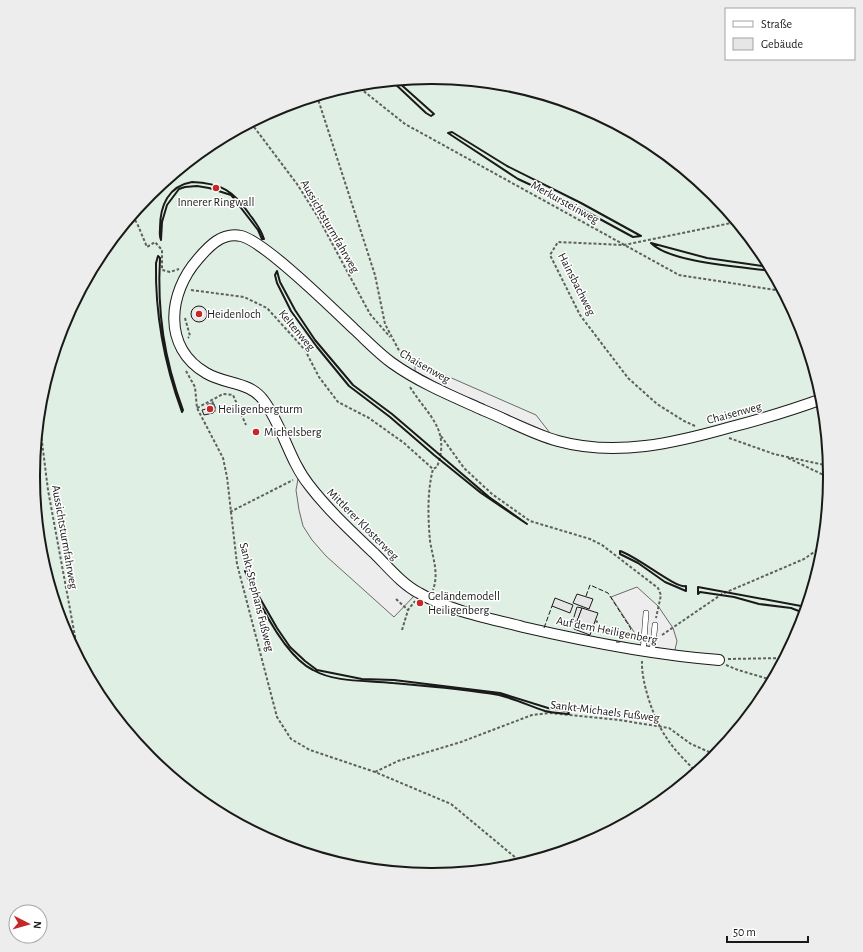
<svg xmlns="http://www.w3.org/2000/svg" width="863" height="952" font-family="'Alegreya Sans',sans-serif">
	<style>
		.green { fill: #e0efe3; stroke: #6a6a6a }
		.parking { fill: #ededed; stroke: #6a6a6a }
		.building { fill: #e6e6e6; stroke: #1a1a1a }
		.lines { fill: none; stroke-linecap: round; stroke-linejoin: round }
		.lane-casing { stroke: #1a1a1a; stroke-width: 6 }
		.street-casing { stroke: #1a1a1a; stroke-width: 12 }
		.path { stroke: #5f5f5f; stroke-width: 2; stroke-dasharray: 3 2; stroke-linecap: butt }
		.lane { stroke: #fff; stroke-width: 5 }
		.street { stroke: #fff; stroke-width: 10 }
		.fence { stroke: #1a1a1a; stroke-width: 1; stroke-dasharray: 5 2; stroke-linecap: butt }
		.wall { stroke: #1a1a1a; stroke-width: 2 }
		.poi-dot { fill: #c62828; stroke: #fff; stroke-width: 1.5 }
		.labels { text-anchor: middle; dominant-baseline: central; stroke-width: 3; stroke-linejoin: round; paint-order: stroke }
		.poi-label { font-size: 12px; fill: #1a1a1a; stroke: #fff; text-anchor: start }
		.street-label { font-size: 12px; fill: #1a1a1a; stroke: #fff }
		.rim { fill: none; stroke: #1a1a1a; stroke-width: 2 }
	</style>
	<rect width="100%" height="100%" fill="#fff"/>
	<circle class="green" cx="432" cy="476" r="397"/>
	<g class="parking">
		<polygon points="415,362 536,415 550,433 456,393 415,371"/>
		<polygon points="298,479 327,513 415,595 394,617 326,556 312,540 303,526 299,510 296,490"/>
		<polygon points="637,587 658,606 673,628 677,641 674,654 652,652 642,644 611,597"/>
	</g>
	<g class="building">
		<circle cx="199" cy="314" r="8"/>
		<polygon points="208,404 214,404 215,410 213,413 204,415 202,410 206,409"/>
		<polygon points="577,594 593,599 589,609 573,603"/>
		<polygon points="555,598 573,605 570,613 552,606"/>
		<polygon points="577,607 582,608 577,622 573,620"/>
		<polygon points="582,608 598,613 590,635 574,629"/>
	</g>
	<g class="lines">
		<defs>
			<g id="lane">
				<polyline points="643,652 646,613"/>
				<polyline points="652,652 655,625"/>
			</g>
			<path id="street" d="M719 660C653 655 588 642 523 627 489 618 450 611 419 593 402 584 389 568 375 554 352 532 328 510 309 485 289 460 283 427 264 401 250 381 226 385 206 373 162 347 168 293 198 259 209 246 222 232 241 236 264 241 333 309 354 329 366 340 378 353 392 363 420 383 452 396 483 410 508 420 532 434 558 441 616 457 675 443 731 427 762 419 792 410 822 399"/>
		</defs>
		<use href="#lane" class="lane-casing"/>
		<use href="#street" class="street-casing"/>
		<g class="path">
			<polyline points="356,85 405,124 679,275 782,291"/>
			<polyline points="317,96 375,275 385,324 403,358"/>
			<polyline points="251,123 297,184 318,217 370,314 390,337"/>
			<polyline points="132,216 137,223 147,247 155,242 162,250 162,270 170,272 179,269"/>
			<polyline points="191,290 244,297 267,308 305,350 319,377 338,402 369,418 404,443 433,469"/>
			<polyline points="185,318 190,336 188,338"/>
			<polyline points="186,371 195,387 197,408 223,458 227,477 237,564 277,717 291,739 310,750 375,772 451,804 522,863"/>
			<path d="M410 387C428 416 451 429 437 467L433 469C427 492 428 518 430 541 433 559 439 573 433 590"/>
			<polyline points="197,408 223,394 233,395 246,425"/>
			<polyline points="208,413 216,410 212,401"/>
			<polyline points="39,418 48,490 79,658"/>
			<polyline points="695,426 684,421 657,404 628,378 580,315 550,255 558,242 624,245 736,222"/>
			<polyline points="441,436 464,468 492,494 530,521 590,539 602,545 658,588 661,595 656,618"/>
			<polyline points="729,438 774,454 829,466"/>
			<polyline points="788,458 830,478"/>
			<polyline points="230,512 293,480"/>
			<polyline points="396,599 408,610"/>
			<polyline points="595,621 598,622"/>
			<polyline points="402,630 408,610 415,601"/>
			<polyline points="662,635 722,594 804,559 823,546"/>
			<polyline points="728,659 784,658"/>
			<path d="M642 661C641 682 654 720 666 737 674 750 686 761 696 772"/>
			<polyline points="726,665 738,670 772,680"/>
			<polyline points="375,772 398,761 461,742 532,715 550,713 619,720 669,728 691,744 716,755"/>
		</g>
		<use href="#lane" class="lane"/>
		<use href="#street" class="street"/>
		<g class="fence">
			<polyline points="586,596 590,585 608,593 631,629 620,642 616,642"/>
			<polyline points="544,628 552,606"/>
		</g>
		<g class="wall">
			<polyline points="392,81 426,113 431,116 434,114 397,81"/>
			<polygon points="452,132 507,166 581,203 641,236 633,237 574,205 518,179 448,133"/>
			<path d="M192 182C221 183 234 191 250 215 256 223 261 229 264 239H262L258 230 231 195 209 188 197 186 185 187 179 189 167 205 162 222 161 240C159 236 160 232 160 228 160 206 168 186 192 182Z"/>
			<path d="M158 256 160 258C157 312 164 359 183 410L182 412C164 363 155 314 156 263Z"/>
			<path d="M770 267 707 258 651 243C670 263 744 267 772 271"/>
			<polygon points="277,271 280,282 295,310 315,340 353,385 392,414 489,497 527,524 481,493 434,455 390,417 349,386 317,347 291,311 277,283 275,275"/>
			<path d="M620 551C637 556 676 589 686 586V591L665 582 638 563 620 554Z"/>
			<path d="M247 569 257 593 277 628 290 647 305 661 317 670 362 679 394 680 500 693 548 708 568 711 569 714C562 713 553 713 545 711 530 706 515 699 499 695 465 689 428 686 393 683 367 680 336 683 313 670 283 655 258 601 245 571Z"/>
			<polyline points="804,613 791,608 759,604 734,597 700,592 698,594 698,587 801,606 806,609"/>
		</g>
	</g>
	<g class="poi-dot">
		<circle cx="216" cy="188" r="4"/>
		<circle cx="199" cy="314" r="4"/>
		<circle cx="210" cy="409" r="4"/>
		<circle cx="256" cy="432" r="4"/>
		<circle cx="420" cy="603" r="4"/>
	</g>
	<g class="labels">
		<g class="poi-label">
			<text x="216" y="202" text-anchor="middle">Innerer Ringwall</text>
			<text x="207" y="314">Heidenloch</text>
			<text x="218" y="409">Heiligenbergturm</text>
			<text x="264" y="432">Michelsberg</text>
			<text x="428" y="596">Geländemodell<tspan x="428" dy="14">Heiligenberg</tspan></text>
		</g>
		<g class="street-label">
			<text transform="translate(565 202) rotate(29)">Merkursteinweg</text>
			<text transform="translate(330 226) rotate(60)">Aussichtsturmfahrweg</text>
			<text transform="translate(577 284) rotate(63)">Hainsbachweg</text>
			<text transform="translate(297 330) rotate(50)">Keltenweg</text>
			<text transform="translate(425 366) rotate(30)">Chaisenweg</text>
			<text transform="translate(734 413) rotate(-15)">Chaisenweg</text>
			<text transform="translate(363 524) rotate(45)">Mittlerer Klosterweg</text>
			<text transform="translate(65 537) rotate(80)">Aussichtsturmfahrweg</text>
			<text transform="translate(257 597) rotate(76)">Sankt-Stephans Fußweg</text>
			<text transform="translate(607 630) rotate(11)">Auf dem Heiligenberg</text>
			<text transform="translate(605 711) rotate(7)">Sankt-Michaels Fußweg</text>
		</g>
	</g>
	<path d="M0 0H863V952H0ZM431 84H432A391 391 0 0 1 823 475V477A391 391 0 0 1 432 868H431A391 391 0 0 1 40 477V475A391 391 0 0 1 431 84Z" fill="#ededed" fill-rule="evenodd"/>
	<path class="rim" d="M431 84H432A391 391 0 0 1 823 475V477A391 391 0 0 1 432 868H431A391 391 0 0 1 40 477V475A391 391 0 0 1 431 84Z"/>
	<rect x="725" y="8" width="130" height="52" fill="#ffffff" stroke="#a3a3a3"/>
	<rect x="733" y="21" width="20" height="6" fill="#ffffff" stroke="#a3a3a3"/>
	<text x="761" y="28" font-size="12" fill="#1a1a1a">Straße</text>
	<rect x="733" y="38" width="20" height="12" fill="#e6e6e6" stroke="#a3a3a3"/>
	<text x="761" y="48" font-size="12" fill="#1a1a1a">Gebäude</text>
	<g transform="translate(28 924) rotate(96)"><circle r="19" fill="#ffffff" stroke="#a3a3a3"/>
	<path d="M0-3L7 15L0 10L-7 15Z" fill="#c62828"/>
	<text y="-6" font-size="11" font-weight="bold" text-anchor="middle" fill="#1a1a1a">N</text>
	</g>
	<path d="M727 936v6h81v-6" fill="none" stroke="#1a1a1a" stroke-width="2"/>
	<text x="733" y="936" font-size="12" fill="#1a1a1a" stroke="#ffffff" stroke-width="3" paint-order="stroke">50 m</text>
</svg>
